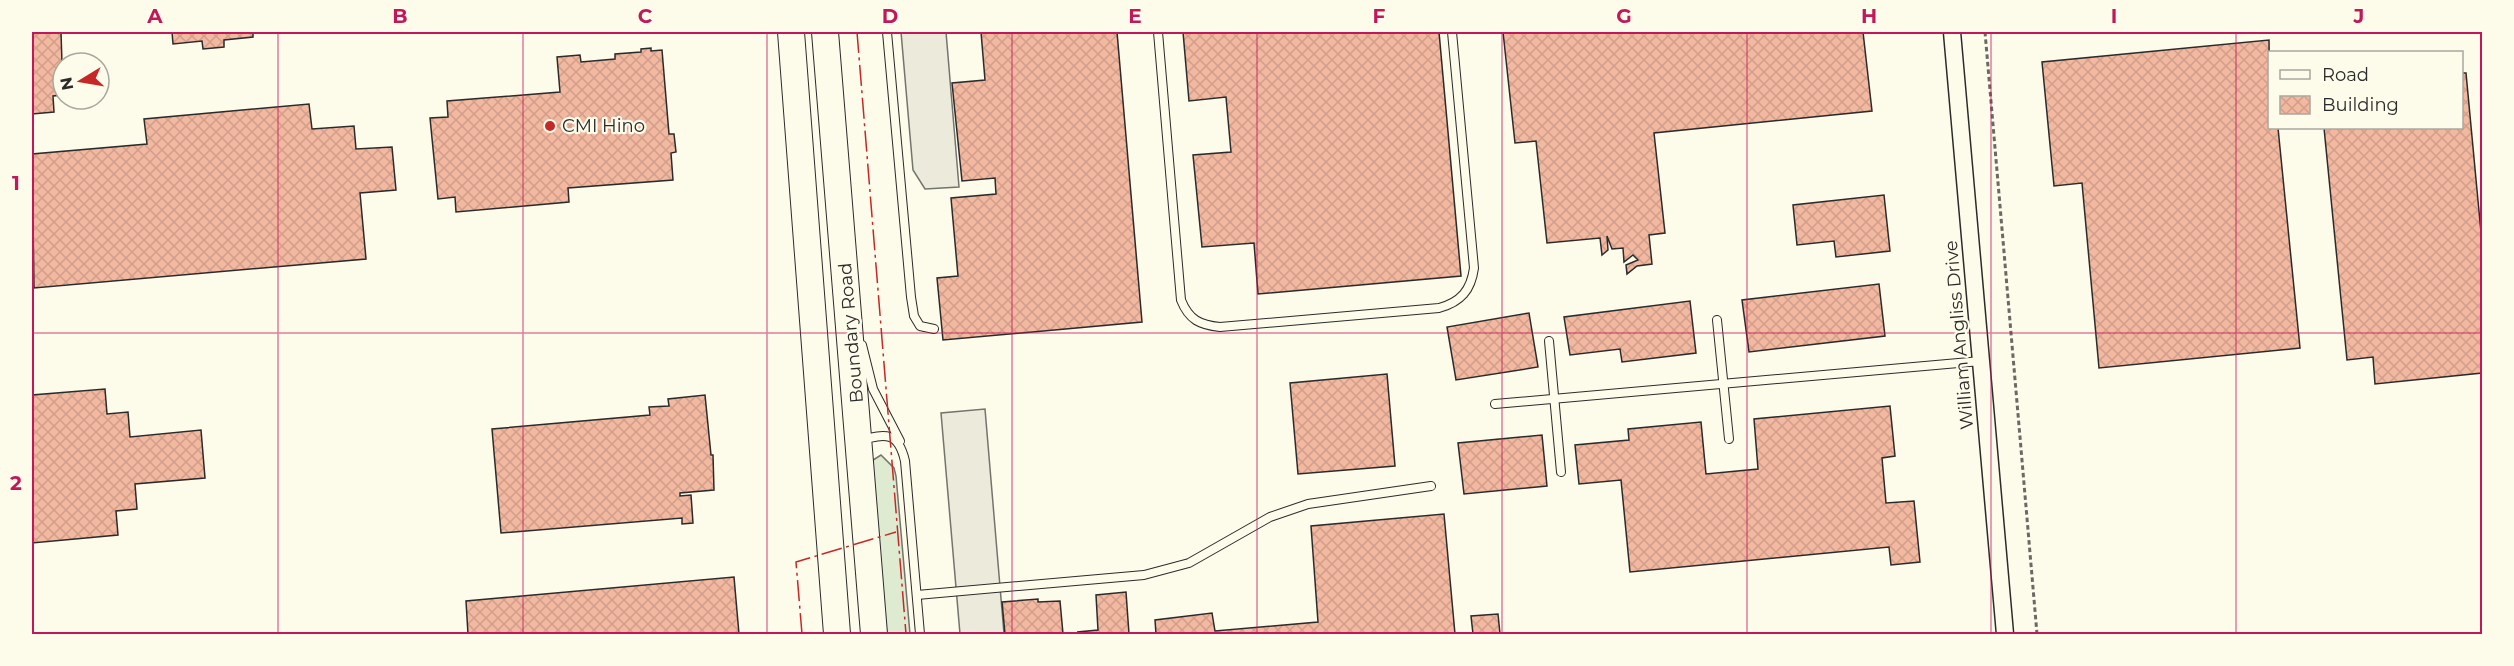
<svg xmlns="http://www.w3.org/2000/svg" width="2514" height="666" font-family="Montserrat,sans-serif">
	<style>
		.green { fill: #deebd1; stroke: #74746e; stroke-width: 1.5 }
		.parking { fill: #eceadb; stroke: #74746e; stroke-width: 1.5 }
		.building { fill: url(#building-cross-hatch); stroke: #2b2b2b; stroke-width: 1.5 }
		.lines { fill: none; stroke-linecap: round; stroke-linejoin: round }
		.lane-casing { stroke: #2b2b2b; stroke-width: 10 }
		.street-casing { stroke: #2b2b2b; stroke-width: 19 }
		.primary-casing { stroke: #2b2b2b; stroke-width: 28 }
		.path { stroke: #6a6964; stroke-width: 3; stroke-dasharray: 4.5 3; stroke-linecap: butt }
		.lane { stroke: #fdfbea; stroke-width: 8 }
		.street { stroke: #fdfbea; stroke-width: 16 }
		.primary { stroke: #fdfbea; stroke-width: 26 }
		.power { stroke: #c62828; stroke-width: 1.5; stroke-dasharray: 21 4.5 3 4.5; stroke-linecap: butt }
		.grid { fill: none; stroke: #c2185b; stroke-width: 1.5; stroke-opacity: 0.55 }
		.poi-dot { fill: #c62828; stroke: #fdfbea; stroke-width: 2 }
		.labels { text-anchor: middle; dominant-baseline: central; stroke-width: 4.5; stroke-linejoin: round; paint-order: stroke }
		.poi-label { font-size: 18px; fill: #2b2b2b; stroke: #fdfbea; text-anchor: start }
		.street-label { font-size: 18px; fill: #2b2b2b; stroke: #fdfbea }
		.neatline { fill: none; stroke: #c2185b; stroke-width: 2 }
		.grid-label { font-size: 20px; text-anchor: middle; font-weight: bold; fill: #c2185b }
	</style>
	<defs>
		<pattern id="building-cross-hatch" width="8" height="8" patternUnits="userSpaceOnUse" patternTransform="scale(1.5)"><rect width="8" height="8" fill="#f2b8a0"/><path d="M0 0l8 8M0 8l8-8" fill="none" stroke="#d09e8a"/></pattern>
	</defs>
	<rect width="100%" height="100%" fill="#fdfbea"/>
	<polygon class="green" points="881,455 894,468 896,476 910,634 883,634 870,462"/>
	<g class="parking">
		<polygon points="901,32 946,32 959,187 925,189 913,170"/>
		<polygon points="985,409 1004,634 960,634 941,413"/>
	</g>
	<g class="building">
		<polygon points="32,32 61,32 63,95 53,96 54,112 32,114"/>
		<polygon points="172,32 253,32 253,37 224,40 224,47 203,49 202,41 173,44"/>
		<polygon points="981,32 1117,32 1142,322 943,340 937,278 958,276 951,198 996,194 995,178 962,181 952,83 985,80"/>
		<polygon points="1183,32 1439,32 1461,276 1258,294 1254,243 1202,247 1193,155 1231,152 1226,97 1189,101"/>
		<polygon points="1503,32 1863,32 1872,111 1654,133 1665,233 1649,235 1652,264 1637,266 1627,274 1626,265 1638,260 1633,255 1624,262 1623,248 1612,249 1607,236 1608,250 1602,255 1600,238 1547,243 1536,141 1515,143"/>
		<polygon points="2269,40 2270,128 2278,128 2300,348 2099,368 2082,183 2054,186 2042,62"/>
		<polygon points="651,48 651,51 662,50 669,134 674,134 676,152 671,153 673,180 568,188 569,202 456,212 455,197 438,199 430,118 448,117 447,101 560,92 557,57 580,55 581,62 615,59 615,54 641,52 641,49"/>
		<polygon points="2462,73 2466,73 2482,243 2482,373 2375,384 2373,357 2347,360 2324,128 2462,128"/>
		<polygon points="309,104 312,129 354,126 356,149 392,147 396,190 360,193 366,259 34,288 32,154 147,144 144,119"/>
		<polygon points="1884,195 1890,251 1836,257 1834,241 1797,245 1793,205"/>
		<polygon points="1879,284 1885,336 1749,352 1742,300"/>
		<polygon points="1690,301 1696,353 1622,362 1620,349 1570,355 1564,317"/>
		<polygon points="1529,313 1538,367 1456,380 1447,327"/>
		<polygon points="1387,374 1395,466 1298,474 1290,383"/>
		<polygon points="105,389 107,414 128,412 130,437 201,430 205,478 135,484 137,509 116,511 118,535 32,543 32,395"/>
		<polygon points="705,395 711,455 713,455 714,490 680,493 680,496 691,495 693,523 682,524 682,518 501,533 492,429 650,415 649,407 669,406 668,399"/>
		<polygon points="1890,406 1895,456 1882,458 1886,503 1914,501 1920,562 1891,565 1889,547 1630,572 1621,480 1579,484 1575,445 1629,440 1628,429 1701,422 1706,474 1758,469 1754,419"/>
		<polygon points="1542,435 1547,486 1464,494 1458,443"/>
		<polygon points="1444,514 1455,634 1156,634 1155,620 1212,613 1215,631 1318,622 1311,526"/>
		<polygon points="734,577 739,634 468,634 466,601"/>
		<polygon points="1126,592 1129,634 1079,634 1078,632 1098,630 1096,595"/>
		<polygon points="1038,599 1038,602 1060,601 1063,634 1005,634 1002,602"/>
		<polygon points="1498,614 1500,634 1473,634 1471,616"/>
	</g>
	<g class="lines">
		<defs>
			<g id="lane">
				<polyline points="887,32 911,297 914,316 920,326 934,329"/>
				<path d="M1158 32 1181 300C1189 320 1200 325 1220 327L1439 308C1461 302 1471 290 1474 268L1452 32"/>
				<polyline points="1717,320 1729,439"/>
				<polyline points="1549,341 1561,472"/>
				<polyline points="862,345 873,389 900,441"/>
				<polyline points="1495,404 1981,361"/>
				<path d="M860 440C886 434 898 431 905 461L920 634"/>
				<polyline points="917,595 1144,575 1189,563 1270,517 1308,504 1431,486"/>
			</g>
			<polyline id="street" points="1952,32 2005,634"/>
			<g id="primary">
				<polyline points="791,32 837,634"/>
				<polyline points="825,32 874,634"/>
			</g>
		</defs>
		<use href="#lane" class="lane-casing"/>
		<use href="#street" class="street-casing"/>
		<use href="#primary" class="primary-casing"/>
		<polyline class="path" points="1985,32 2037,634"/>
		<use href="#lane" class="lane"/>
		<use href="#street" class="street"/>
		<use href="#primary" class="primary"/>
		<g class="power">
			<polyline points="857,32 906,634"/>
			<polyline points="802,634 796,562 896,532"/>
		</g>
	</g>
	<path class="grid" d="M278 32V634M523 32V634M767 32V634M1012 32V634M1257 32V634M1502 32V634M1747 32V634M1991 32V634M2236 32V634M32 333H2482"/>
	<circle class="poi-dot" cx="550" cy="126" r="6"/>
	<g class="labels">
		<g class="poi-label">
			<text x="562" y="126">CMI Hino</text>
		</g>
		<g class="street-label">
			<text transform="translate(851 333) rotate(-95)">Boundary Road</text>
			<text transform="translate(1959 335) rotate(-95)">William Angliss Drive</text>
		</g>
	</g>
	<rect width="2514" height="666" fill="none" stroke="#fdfbea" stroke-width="66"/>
	<rect x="2268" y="51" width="195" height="78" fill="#fdfbea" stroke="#a9a89e" stroke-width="1.5"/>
	<rect x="2280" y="70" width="30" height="9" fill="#fdfbea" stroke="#a9a89e" stroke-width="1.5"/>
	<text x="2322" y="81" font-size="18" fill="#2b2b2b">Road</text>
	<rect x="2280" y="96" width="30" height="18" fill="url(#building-cross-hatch)" stroke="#a9a89e" stroke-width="1.5"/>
	<text x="2322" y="111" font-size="18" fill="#2b2b2b">Building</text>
	<g transform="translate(81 81) rotate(259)"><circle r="28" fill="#fdfbea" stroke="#a9a89e" stroke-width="1.5"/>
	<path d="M0-4.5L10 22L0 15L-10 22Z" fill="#c62828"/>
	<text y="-9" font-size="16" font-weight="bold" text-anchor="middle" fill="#2b2b2b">N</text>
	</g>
	<rect x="33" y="33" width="2448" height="600" class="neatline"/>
	<g class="grid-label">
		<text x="155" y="23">A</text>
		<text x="400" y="23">B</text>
		<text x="645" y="23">C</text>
		<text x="890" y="23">D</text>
		<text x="1135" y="23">E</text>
		<text x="1379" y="23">F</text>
		<text x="1624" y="23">G</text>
		<text x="1869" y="23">H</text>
		<text x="2114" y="23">I</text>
		<text x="2359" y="23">J</text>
		<text x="16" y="190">1</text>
		<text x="16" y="490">2</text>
	</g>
</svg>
